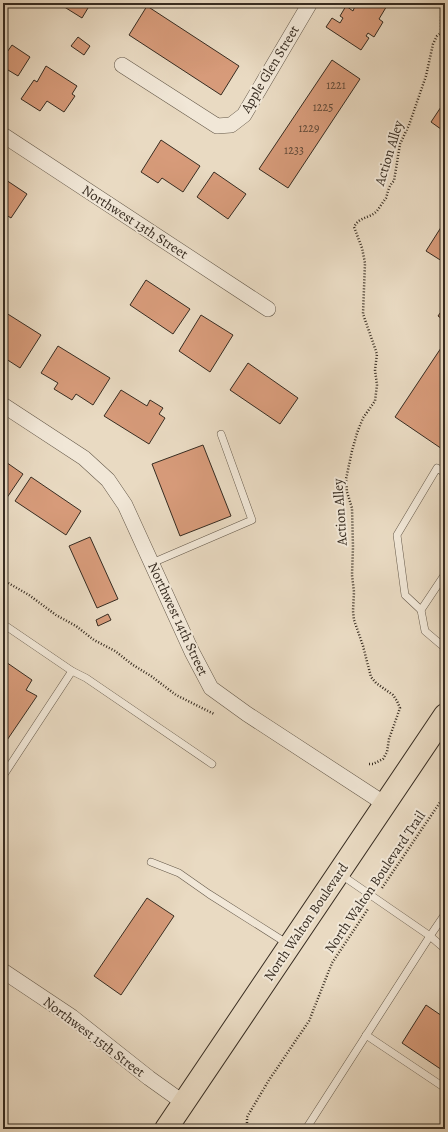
<svg xmlns="http://www.w3.org/2000/svg" width="448" height="1132" font-family="Alegreya,serif">
	<style>
		.building { fill: #d79b7a; stroke: #372c21 }
		.lines { fill: none; stroke-linecap: round; stroke-linejoin: round }
		.service-casing { stroke: #645849; stroke-width: 8 }
		.minor-casing { stroke: #645849; stroke-width: 16 }
		.primary-casing { stroke: #372c21; stroke-width: 24 }
		.path { stroke: #372c21; stroke-width: 2.5; stroke-dasharray: 1 2; stroke-linecap: butt }
		.service { stroke: #f1e7d7; stroke-width: 7 }
		.minor { stroke: #f1e7d7; stroke-width: 15 }
		.primary { stroke: #e9dac2; stroke-width: 22 }
		.labels { text-anchor: middle; dominant-baseline: central; stroke-width: 4; stroke-linejoin: round; paint-order: stroke }
		.number-label { font-size: 12px; fill: #5f4837 }
		.street-label { font-size: 14px; fill: #372c21; stroke: #f1e7d7 }
	</style>
	<rect width="100%" height="100%" fill="#e9dac2"/>
	<filter id="stains"><feTurbulence type="fractalNoise" baseFrequency=".005" numOctaves="4"/><feColorMatrix values="0 0 0 0 .2 0 0 0 0 .09 0 0 0 0 .02 0 0 0 .5 -.17"/></filter>
	<radialGradient id="worn" r=".72"><stop offset=".6" stop-color="#630" stop-opacity="0"/><stop offset="1" stop-color="#630" stop-opacity=".3"/></radialGradient>
	<g class="building">
		<polygon points="58,3 91,3 82,18"/>
		<polygon points="353,3 386,3 388,4 379,19 383,22 374,37 368,33 366,36 369,38 361,50 326,27 332,18 340,23 343,18 340,16 346,6 353,11 355,6 352,4"/>
		<polygon points="147,6 239,66 221,95 129,35"/>
		<polygon points="78,37 90,46 84,55 71,46"/>
		<polygon points="12,45 30,57 18,76 3,67 3,58"/>
		<polygon points="332,60 360,79 288,188 259,169"/>
		<polygon points="46,66 77,86 72,94 75,96 64,112 47,101 40,111 21,99 34,80 37,82"/>
		<polygon points="445,101 445,132 431,122"/>
		<polygon points="161,140 200,166 183,192 162,178 158,183 141,172"/>
		<polygon points="214,172 246,194 228,219 197,197"/>
		<polygon points="3,178 27,194 11,218 3,213"/>
		<polygon points="445,221 445,263 426,251"/>
		<polygon points="146,280 190,309 173,334 130,305"/>
		<polygon points="445,306 445,321 438,316"/>
		<polygon points="3,311 41,335 20,368 3,357"/>
		<polygon points="201,315 233,335 210,372 179,351"/>
		<polygon points="443,345 445,347 445,451 395,417"/>
		<polygon points="58,346 110,378 93,405 76,394 72,400 54,389 58,383 41,373"/>
		<polygon points="248,363 298,398 280,424 230,390"/>
		<polygon points="121,390 147,406 150,400 163,408 159,414 165,418 149,444 104,416"/>
		<polygon points="203,445 231,516 180,536 152,464"/>
		<polygon points="3,460 23,474 4,502 3,502"/>
		<polygon points="31,477 81,511 66,535 15,501"/>
		<polygon points="90,537 118,599 97,608 69,546"/>
		<polygon points="108,614 111,620 98,626 96,620"/>
		<polygon points="3,660 32,680 26,690 37,696 3,746"/>
		<polygon points="147,898 174,916 121,995 94,976"/>
		<polygon points="426,1005 445,1018 445,1072 402,1043"/>
	</g>
	<g class="lines">
		<defs>
			<g id="service">
				<polyline points="152,563 252,520 221,434"/>
				<polyline points="445,574 421,610 425,631 445,648"/>
				<polyline points="421,610 405,595 397,535 437,468 445,473"/>
				<polyline points="3,624 72,671 86,678 212,764"/>
				<polyline points="3,776 72,671"/>
				<polyline points="151,862 179,873 209,894 288,944"/>
				<polyline points="340,874 430,936 445,914"/>
				<polyline points="366,1035 445,1088"/>
				<polyline points="306,1129 430,936 445,949"/>
			</g>
			<g id="minor">
				<polyline points="122,65 217,126 231,125 244,115 310,3"/>
				<polyline points="3,135 268,309"/>
				<polyline points="3,405 84,458 108,480 125,505 192,652 211,688 247,714 385,804"/>
				<polyline points="3,971 72,1017 149,1078 184,1103"/>
			</g>
			<polyline id="primary" points="166,1129 445,715"/>
		</defs>
		<use href="#service" class="service-casing"/>
		<use href="#minor" class="minor-casing"/>
		<use href="#primary" class="primary-casing"/>
		<g class="path">
			<polyline points="3,580 29,595 56,615 76,626 94,640 115,651 133,665 151,676 176,695 214,714"/>
			<path d="M369 764H373L383 759 387 752 389 739 400 708 397 701 393 695 376 683 371 677 363 646 354 620 353 611 354 592 352 575 353 547 352 508 347 492 346 479 352 451 357 433 363 418 375 401 377 385 375 370 377 354 363 314 365 263 362 248 354 227C360 216 369 219 377 211 380 207 383 202 386 198 388 192 389 185 394 181L400 144 409 125 426 76 433 44 437 36 441 33V18L443 3"/>
			<polyline points="382,888 445,795"/>
			<polyline points="247,1129 247,1117 269,1080 309,1021 332,963 368,909"/>
		</g>
		<use href="#service" class="service"/>
		<use href="#minor" class="minor"/>
		<use href="#primary" class="primary"/>
	</g>
	<g class="labels">
		<g class="number-label">
			<text x="336" y="85">1221</text>
			<text x="323" y="107">1225</text>
			<text x="309" y="128">1229</text>
			<text x="294" y="150">1233</text>
		</g>
		<g class="street-label">
			<text transform="translate(270 69) rotate(-59)">Apple Glen Street</text>
			<text transform="translate(389 153) rotate(-73)">Action Alley</text>
			<text transform="translate(135 222) rotate(33)">Northwest 13th Street</text>
			<text transform="translate(340 512) rotate(-94)">Action Alley</text>
			<text transform="translate(178 619) rotate(65)">Northwest 14th Street</text>
			<text transform="translate(375 882) rotate(-56)">North Walton Boulevard Trail</text>
			<text transform="translate(306 922) rotate(-56)">North Walton Boulevard</text>
			<text transform="translate(94 1037) rotate(37)">Northwest 15th Street</text>
		</g>
	</g>
	<rect width="448" height="1132" fill="none" stroke="#e9dac2" stroke-width="16"/>
	<rect x="4" y="4" width="440" height="1124" fill="none" stroke="#372c21" stroke-width="2"/>
	<rect x="8" y="8" width="432" height="1116" fill="none" stroke="#372c21"/>
	<rect width="100%" height="100%" filter="url(#stains)"/>
	<rect width="100%" height="100%" fill="url(#worn)"/>
</svg>
